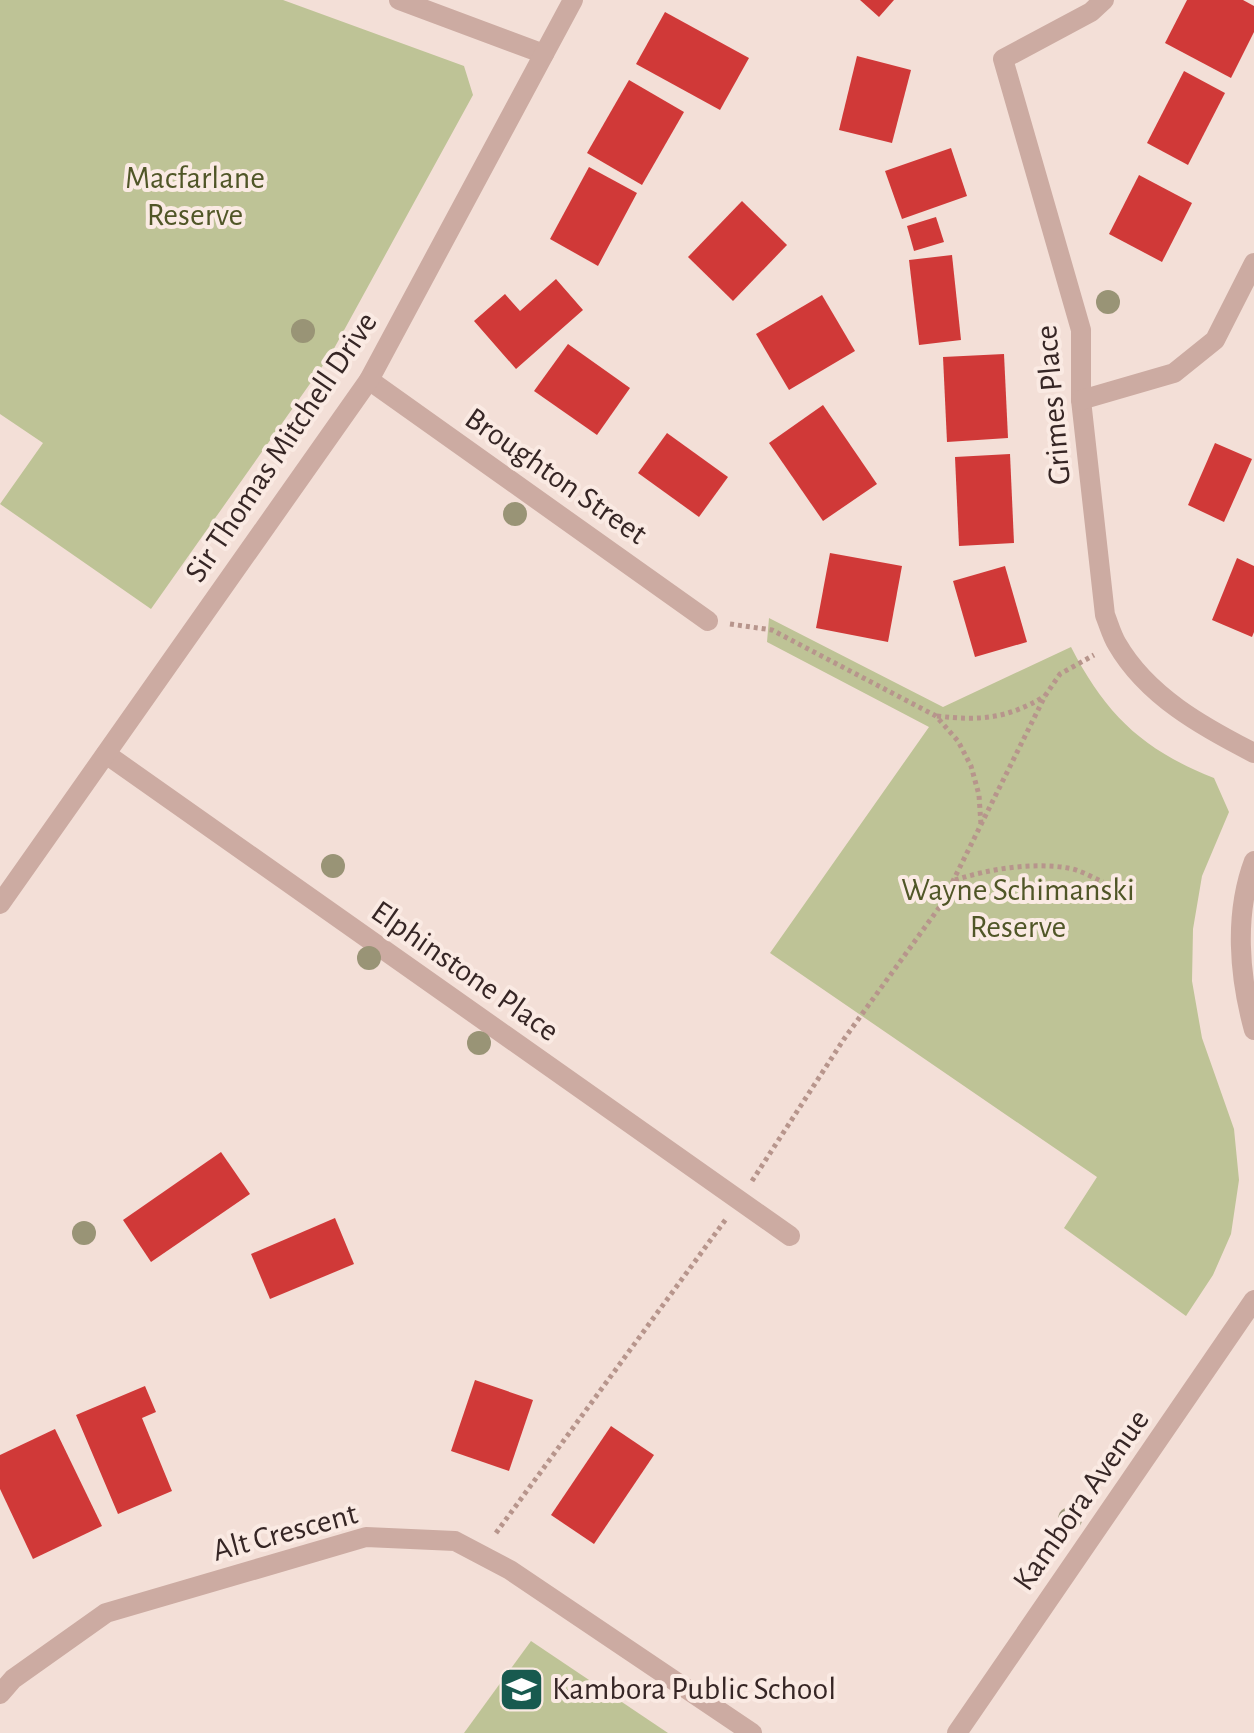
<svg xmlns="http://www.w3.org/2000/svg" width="1254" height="1733" font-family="'Alegreya Sans',sans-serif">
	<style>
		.green { fill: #bec396 }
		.building { fill: #d03938 }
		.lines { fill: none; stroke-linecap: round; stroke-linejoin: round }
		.path { stroke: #b7958c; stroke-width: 5; stroke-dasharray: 4 4; stroke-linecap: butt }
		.minor { stroke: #ccaba2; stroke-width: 20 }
		.tree { fill: #999476 }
		.labels { text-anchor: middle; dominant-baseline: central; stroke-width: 8; stroke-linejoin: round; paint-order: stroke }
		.park-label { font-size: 32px; fill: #505627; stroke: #faeae3 }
		.street-label { font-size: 32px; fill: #362625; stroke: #faeae3 }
		.poi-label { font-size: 32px; fill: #362625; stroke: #faeae3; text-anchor: start }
	</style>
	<rect width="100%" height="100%" fill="#f3dfd7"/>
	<g class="green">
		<polygon points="0,0 283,0 464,66 473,95 331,354 151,609 0,504 43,443 0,414"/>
		<path d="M769 618 943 707 1071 647C1106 715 1143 750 1214 778L1229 812 1202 876 1193 929 1192 981 1202 1038 1234 1129 1239 1180 1231 1234 1213 1275 1186 1316 1064 1228 1097 1177 770 953 929 727 767 642Z"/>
		<polygon points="531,1641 668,1733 464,1733"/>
	</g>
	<g class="building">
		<polygon points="860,0 894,0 879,17"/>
		<polygon points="1187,0 1243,0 1254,6 1254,32 1231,78 1165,43"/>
		<polygon points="665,12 749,58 720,110 636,64"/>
		<polygon points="857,56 911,70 892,143 839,130"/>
		<polygon points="1184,71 1225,93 1188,165 1147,143"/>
		<polygon points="629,80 684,112 642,185 587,153"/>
		<polygon points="951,148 967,196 902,219 885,171"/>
		<polygon points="589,167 637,193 598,266 550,239"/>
		<polygon points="1139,175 1192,203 1162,262 1109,234"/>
		<polygon points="742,201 787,245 733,301 688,257"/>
		<polygon points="936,217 944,242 914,251 907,226"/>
		<polygon points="952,255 961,340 919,345 909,260"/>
		<polygon points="556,279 583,310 516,369 474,321 505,294 520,311"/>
		<polygon points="822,295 855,351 789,390 756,334"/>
		<polygon points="568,344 630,388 597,435 534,391"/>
		<polygon points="1004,354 1008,438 947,442 943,357"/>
		<polygon points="823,405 877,484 823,521 769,443"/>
		<polygon points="667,433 728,477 699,517 638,473"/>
		<polygon points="1215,443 1252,459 1224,522 1188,505"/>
		<polygon points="1010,454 1014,543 959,546 955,457"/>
		<polygon points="830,553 902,566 888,642 816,628"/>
		<polygon points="1237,558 1254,566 1254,632 1252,637 1212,620"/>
		<polygon points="1005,566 1027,642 975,657 953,581"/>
		<polygon points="221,1152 250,1194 151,1262 123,1220"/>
		<polygon points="335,1218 354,1264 270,1299 251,1254"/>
		<polygon points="475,1380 533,1400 509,1471 451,1451"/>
		<polygon points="145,1386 156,1412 142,1418 172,1491 118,1514 76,1415"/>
		<polygon points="611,1426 654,1455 594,1544 551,1515"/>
		<polygon points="55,1429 102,1526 33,1559 0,1489 0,1455"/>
	</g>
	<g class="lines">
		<g class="path">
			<polyline points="730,624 772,630 936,716 958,741 971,766 979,795 981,825"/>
			<path d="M937 716C980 721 1007 719 1045 696"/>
			<path d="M955 880C989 869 1032 862 1068 868 1080 870 1092 877 1103 882"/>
			<polyline points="752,1181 844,1039 941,905 1045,696 1060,674 1094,655"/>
			<polyline points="496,1533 726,1219"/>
		</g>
		<g class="minor">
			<polyline points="399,0 544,54"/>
			<path d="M1104 0 1091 12 1003 59 1081 330V400L1105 615C1109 625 1112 636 1117 644 1147 696 1203 727 1254 753"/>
			<polyline points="369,380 708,621"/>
			<polyline points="1081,400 1174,373 1215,340 1254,263"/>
			<polyline points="106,754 790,1236"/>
			<path d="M1254 861C1234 914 1239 976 1254 1030"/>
			<polyline points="0,904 369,380 573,0"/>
			<polyline points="0,1694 13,1679 106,1613 366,1537 455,1541 510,1570 752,1733"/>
			<polyline points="957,1733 1254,1300"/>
		</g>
	</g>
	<g class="tree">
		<circle cx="1108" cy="302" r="12"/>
		<circle cx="303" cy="331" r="12"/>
		<circle cx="515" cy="514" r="12"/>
		<circle cx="333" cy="866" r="12"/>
		<circle cx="369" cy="958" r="12"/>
		<circle cx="479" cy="1043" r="12"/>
		<circle cx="84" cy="1233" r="12"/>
		<circle cx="1070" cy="1519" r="12"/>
	</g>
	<defs>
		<symbol id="school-square" viewBox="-11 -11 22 22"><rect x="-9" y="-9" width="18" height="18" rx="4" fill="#185a4f" stroke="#faeae3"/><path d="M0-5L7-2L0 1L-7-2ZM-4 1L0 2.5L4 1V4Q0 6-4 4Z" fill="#fff"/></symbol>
	</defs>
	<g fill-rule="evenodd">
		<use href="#school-square" x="496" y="1664" width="51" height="51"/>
	</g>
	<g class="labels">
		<g class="park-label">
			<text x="195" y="178">Macfarlane<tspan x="195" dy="37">Reserve</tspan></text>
			<text x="1018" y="890">Wayne Schimanski<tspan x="1018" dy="37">Reserve</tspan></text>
		</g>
		<g class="street-label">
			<text transform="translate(1053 405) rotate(-95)">Grimes Place</text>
			<text transform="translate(281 447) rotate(-56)">Sir Thomas Mitchell Drive</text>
			<text transform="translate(556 476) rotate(35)">Broughton Street</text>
			<text transform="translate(465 971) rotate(35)">Elphinstone Place</text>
			<text transform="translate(1081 1500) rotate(-55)">Kambora Avenue</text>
			<text transform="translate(285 1532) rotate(-15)">Alt Crescent</text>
		</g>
		<g class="poi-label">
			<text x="552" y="1689">Kambora Public School</text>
		</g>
	</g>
</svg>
